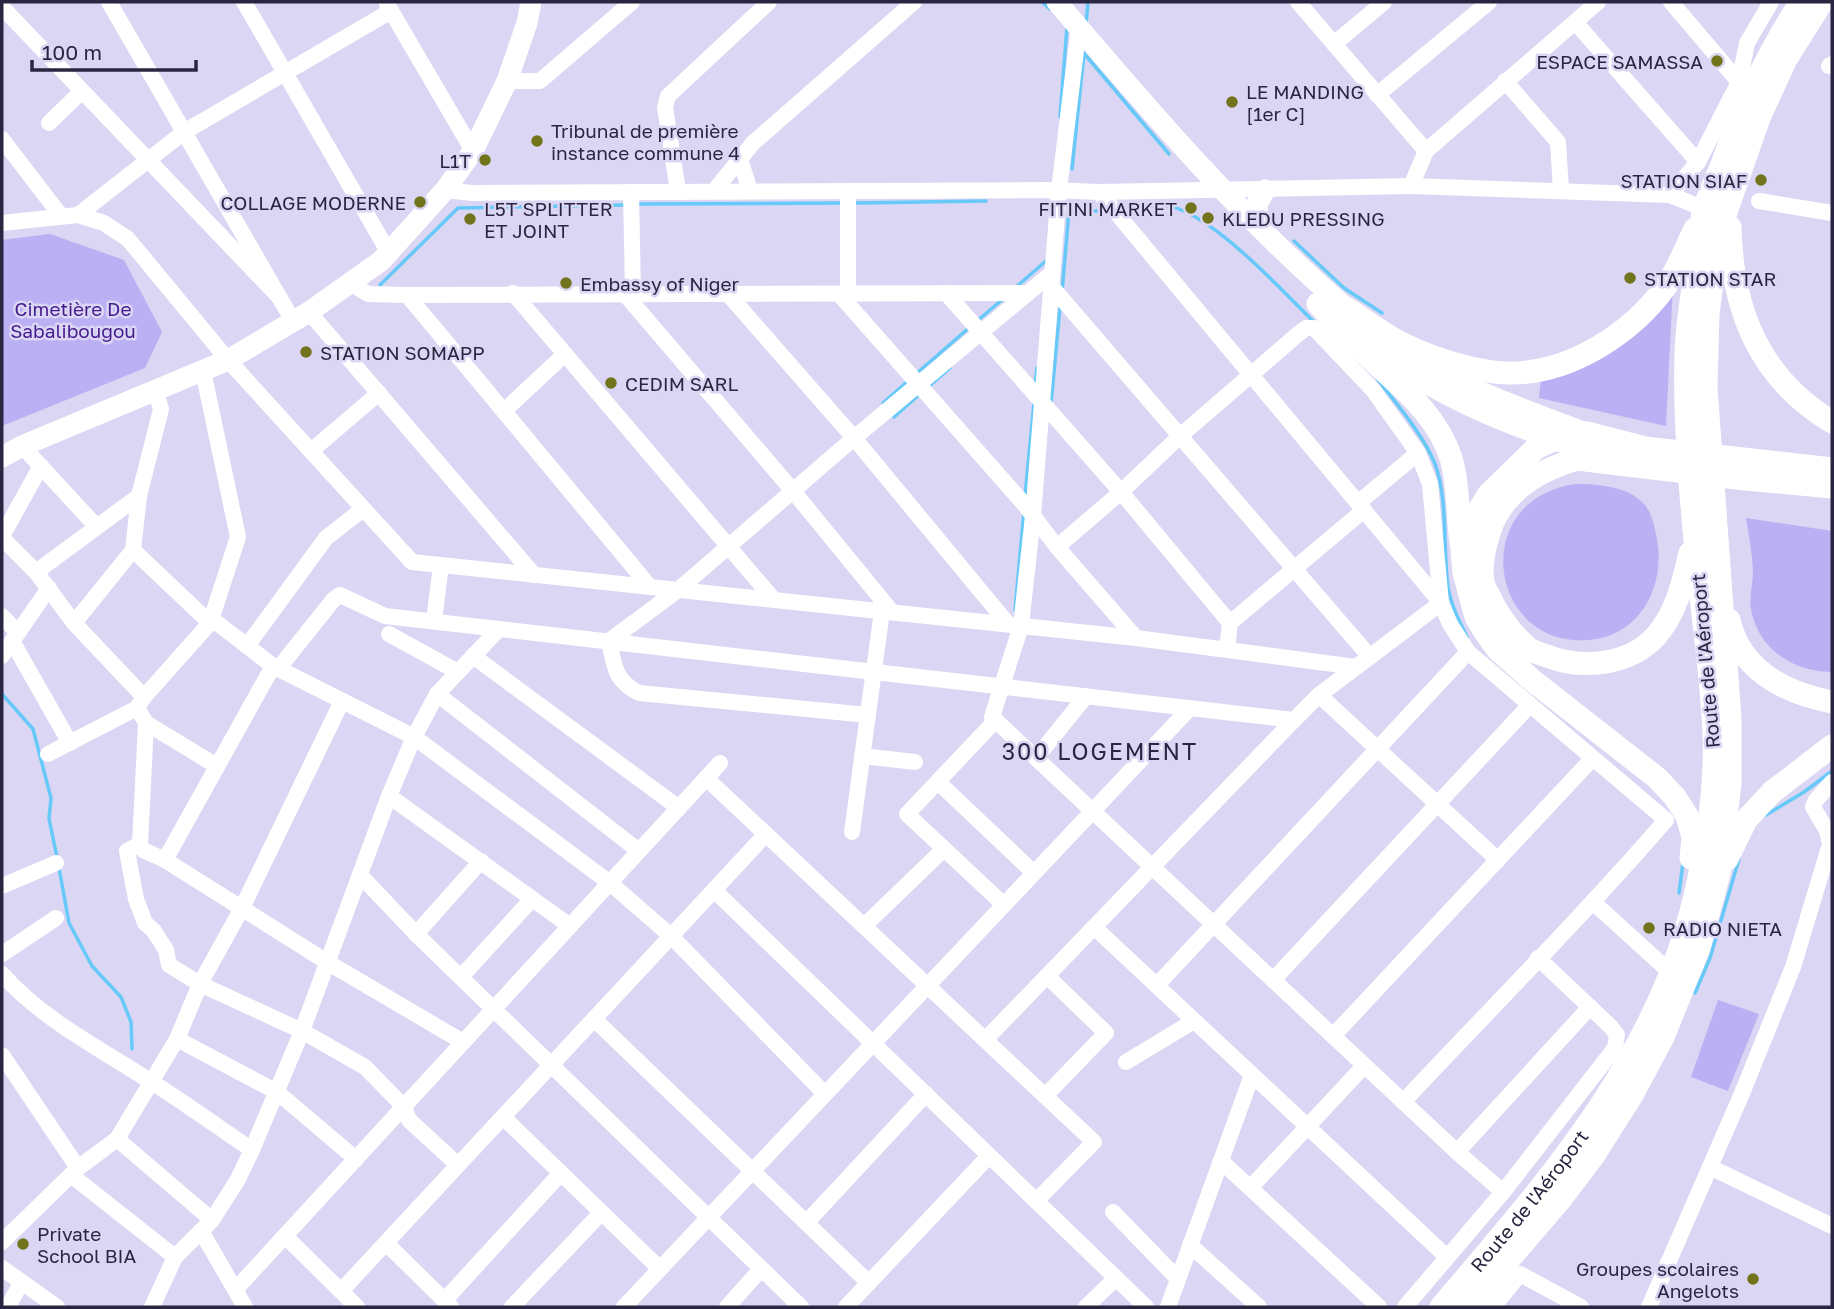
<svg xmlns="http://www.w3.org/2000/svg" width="1834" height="1309" font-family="'Golos Text',sans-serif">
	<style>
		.green { fill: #bab0f3 }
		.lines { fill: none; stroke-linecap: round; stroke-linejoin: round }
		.stream { stroke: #67c9f8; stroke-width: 3.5 }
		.minor { stroke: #fff; stroke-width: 16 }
		.major { stroke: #fff; stroke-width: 21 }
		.highway { stroke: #fff; stroke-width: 23 }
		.poi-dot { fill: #72741b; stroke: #dad6f3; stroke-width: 2.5 }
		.labels { text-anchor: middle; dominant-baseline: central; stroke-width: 5; stroke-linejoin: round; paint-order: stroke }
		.poi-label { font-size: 19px; fill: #2a2540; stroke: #dad6f3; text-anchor: start }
		.park-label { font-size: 19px; fill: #431b8d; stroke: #dad6f3 }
		.street-label { font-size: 19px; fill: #2a2540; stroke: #dad6f3 }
		.quarter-label { font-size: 23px; letter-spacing: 2px; fill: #2a2540; stroke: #dad6f3 }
	</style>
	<rect width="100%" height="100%" fill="#dad6f3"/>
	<g class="green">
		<polygon points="50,234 124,260 162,332 145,368 2,426 2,240"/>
		<polygon points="1673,285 1666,426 1539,398 1541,377"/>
		<path d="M1575 484C1597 484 1629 486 1645 505 1653 515 1656 533 1658 546 1663 592 1637 637 1587 640 1489 647 1467 500 1575 484Z"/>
		<path d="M1746 518 1832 531V672C1793 672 1758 649 1751 609 1749 595 1753 584 1753 571 1752 553 1749 535 1746 518Z"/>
		<polygon points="1718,1000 1759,1014 1728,1091 1691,1077"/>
	</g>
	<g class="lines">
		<g class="stream">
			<polyline points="1042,2 1050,9"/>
			<polyline points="1086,24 1088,2"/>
			<polyline points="1082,51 1169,154"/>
			<polyline points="1060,117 1067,27"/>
			<polyline points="1072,169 1084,53"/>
			<polyline points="854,203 986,201"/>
			<polyline points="637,204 843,203"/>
			<path d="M1121 210C1135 210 1150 204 1163 205 1209 209 1282 291 1315 323"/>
			<polyline points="1294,241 1344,288 1382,313"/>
			<polyline points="380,285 458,208 626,205"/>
			<polyline points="1016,287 1047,260"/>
			<polyline points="1062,292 1069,211 1106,211"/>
			<polyline points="977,321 1003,299"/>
			<polyline points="916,374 971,326"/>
			<path d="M1378 380C1396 403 1424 436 1435 464 1448 498 1443 550 1448 587 1451 605 1459 621 1467 637"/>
			<polyline points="1035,385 1037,368"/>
			<polyline points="927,388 950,368"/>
			<polyline points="883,403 908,381"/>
			<polyline points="1051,404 1060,307"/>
			<polyline points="894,417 921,393"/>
			<polyline points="1025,496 1034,403"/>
			<polyline points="1015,610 1024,511"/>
			<polyline points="2,694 33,729 51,798 49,819 57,857"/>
			<polyline points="1766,815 1804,792 1832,771"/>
			<polyline points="59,868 69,923 92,966 121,997 131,1022 132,1049"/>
			<polyline points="1679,893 1683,863"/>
			<polyline points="1695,993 1710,958 1739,859"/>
		</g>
		<g class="minor">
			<polyline points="109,2 293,321"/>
			<polyline points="244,2 389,253"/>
			<polyline points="1298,2 1426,151"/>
			<polyline points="1671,2 1739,82"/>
			<polyline points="387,4 473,151"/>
			<polyline points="2,7 280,298"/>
			<polyline points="1575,22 1698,162"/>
			<polyline points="1079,26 1059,190 1033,516 1021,626 992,717 1457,1152 1503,1192"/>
			<polyline points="1334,44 1384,2"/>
			<polyline points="1829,66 1832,64"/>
			<polyline points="507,81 540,81 632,2"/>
			<polyline points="1505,81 1558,142 1561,190"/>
			<polyline points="1377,95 1489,2"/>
			<polyline points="49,123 82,91"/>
			<polyline points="2,139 61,216"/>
			<polyline points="1411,186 1426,151 1598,2"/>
			<polyline points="445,190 472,193 1053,190 1099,192 1411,186 1670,195 1705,209"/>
			<polyline points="678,191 665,107 668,96 769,2"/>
			<polyline points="714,191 740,159"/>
			<polyline points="750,191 740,159 753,143 914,2"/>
			<polyline points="848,191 848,293"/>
			<polyline points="631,192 633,293"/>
			<polyline points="1670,195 1698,162 1739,82 1747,43 1771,2"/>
			<polyline points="1759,201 1832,213"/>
			<polyline points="78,215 104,223 128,239 228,360 412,562 1136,638 1356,667"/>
			<polyline points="2,223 78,215 184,132 391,11"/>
			<polyline points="350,283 368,294 407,295 1028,293"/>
			<polyline points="1051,286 1370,657"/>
			<polyline points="513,293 774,600"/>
			<polyline points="624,293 793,491 892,612"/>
			<polyline points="946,293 1121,492 1230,623"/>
			<polyline points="728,294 854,438 1008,624"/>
			<polyline points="839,294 1024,504 1057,547 1136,638"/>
			<polyline points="407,295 650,587"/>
			<polyline points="309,312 534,575"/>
			<polyline points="203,371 238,537 210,623 144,697 137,708 146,723 140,844 143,850 165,860 327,962 463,1042"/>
			<polyline points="504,411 565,354"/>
			<polyline points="22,446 96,526"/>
			<polyline points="311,451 379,393"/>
			<polyline points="1358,503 1418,453"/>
			<polyline points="2,536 41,466"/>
			<polyline points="2,538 36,572 74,623 144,697"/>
			<path d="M1057 547 1121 492 1180 436 1297 335 1306 328H1314L1373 390 1418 453 1430 484 1441 603 1450 624 1468 652 1666 820C1582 917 1491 1008 1403 1102"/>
			<polyline points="133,550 210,623"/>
			<polyline points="36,572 139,496"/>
			<polyline points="2,616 18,633"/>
			<polyline points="212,619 273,666 414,737 610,883 671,936 825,1094"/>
			<polyline points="434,621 441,565"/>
			<polyline points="74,623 133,550 139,496 161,409 155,390"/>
			<polyline points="389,634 458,672"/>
			<polyline points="12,641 70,743"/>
			<polyline points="247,646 326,538 363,509"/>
			<polyline points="1227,649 1230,623 1364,510"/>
			<polyline points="2,656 49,588"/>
			<polyline points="473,656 679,808"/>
			<polyline points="278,669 334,599 340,595 385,616 1294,720"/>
			<polyline points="437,694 639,851"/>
			<polyline points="1319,695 1498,860"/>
			<path d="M868 715 639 693C614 680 615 667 609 641L678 590 854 438 1052 273"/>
			<polyline points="996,720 907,814 1004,905"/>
			<polyline points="146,723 217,766"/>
			<polyline points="48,754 137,708"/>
			<polyline points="862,756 915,762"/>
			<polyline points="1036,758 1086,696"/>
			<polyline points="706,778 1094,1142 1036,1201"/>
			<polyline points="938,782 1034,873"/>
			<polyline points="389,796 570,926"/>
			<polyline points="852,832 882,611"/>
			<polyline points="140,844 127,851 136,899 145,923 154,931 166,950 169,965 200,984 302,1031 365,1067 404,1107 409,1120 458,1165"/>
			<polyline points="165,860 273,666"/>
			<polyline points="360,875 416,934 801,1307"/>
			<polyline points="2,886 56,863"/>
			<polyline points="714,890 1146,1307"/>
			<polyline points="1594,903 1671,973"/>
			<polyline points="864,926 944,849"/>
			<polyline points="1094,927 1447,1257"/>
			<polyline points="416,934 481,861"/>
			<polyline points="2,954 56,918"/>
			<path d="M2 974C43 1020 99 1048 150 1081 185 1103 218 1127 252 1150"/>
			<polyline points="461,977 532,899"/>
			<polyline points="1273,980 1529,706"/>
			<polyline points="1157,985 1468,652"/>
			<polyline points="594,1019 869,1283"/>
			<polyline points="1333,1036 1592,759"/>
			<polyline points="177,1039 277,1092 356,1159"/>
			<polyline points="985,1040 1294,720 1319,695 1441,603 1099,192"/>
			<polyline points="2,1055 78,1168"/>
			<polyline points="1126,1062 1194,1021"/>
			<polyline points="1045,1096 1106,1033 1047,976"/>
			<polyline points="503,1117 660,1269"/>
			<polyline points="117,1139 212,1220"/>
			<polyline points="1457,1152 1590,1007"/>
			<polyline points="1221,1161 1379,1307"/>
			<polyline points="1710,1167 1832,1226"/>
			<polyline points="71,1175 175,1257"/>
			<polyline points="1251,1187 1364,1066"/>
			<polyline points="1113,1212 1178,1279"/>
			<polyline points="806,1223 926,1094"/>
			<polyline points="201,1231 245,1307"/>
			<polyline points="285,1236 357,1307"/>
			<polyline points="2,1242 78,1168 117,1139 177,1039 200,984 242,908 342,701"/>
			<polyline points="386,1243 451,1307"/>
			<polyline points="1190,1245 1259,1307"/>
			<polyline points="2,1268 57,1307"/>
			<polyline points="236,1289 720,763"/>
			<polyline points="341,1291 766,834"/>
			<polyline points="444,1301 561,1173"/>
			<polyline points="8,1307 21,1283"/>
			<polyline points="152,1307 175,1257 212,1220 237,1181 252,1150 302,1031 389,796 414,737 437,694 499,629"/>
			<polyline points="512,1307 601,1213"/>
			<polyline points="624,1307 1190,708"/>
			<polyline points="727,1307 761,1269"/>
			<polyline points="846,1307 989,1156"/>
			<polyline points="1086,1307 1116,1278"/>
			<polyline points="1168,1307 1252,1075"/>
			<polyline points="1405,1307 1503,1192 1615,1048 1617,1035 1611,1027 1538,958"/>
			<polyline points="1493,1307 1520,1274 1581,1307"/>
			<polyline points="1649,1307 1743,1091 1793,967 1830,844 1827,831 1813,807 1816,800 1832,782"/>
		</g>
		<g class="major">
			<path d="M1057 2C1152 114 1247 225 1359 319"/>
			<polyline points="1258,226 1257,204 1265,190"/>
			<path d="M1358 336C1433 397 1514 428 1605 456"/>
			<path d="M1402 351C1459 387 1523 409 1586 433"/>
			<polyline points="2,457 22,446 228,360 309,312 381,261 445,190 473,151 507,81 527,23 531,2"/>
		</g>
		<g class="highway">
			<path d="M1730 227C1732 310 1759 378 1832 422"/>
			<path d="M1318 304C1333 320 1347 336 1363 351 1396 384 1435 410 1451 458 1459 485 1457 515 1461 543"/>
			<path d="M1346 308C1365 320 1384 335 1405 345 1433 359 1481 374 1513 373 1572 372 1632 333 1666 286 1678 269 1686 247 1695 229"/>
			<path d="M1690 553C1683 582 1677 612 1656 636 1630 665 1582 670 1547 656 1541 654 1533 652 1528 648 1513 635 1501 619 1492 602 1490 596 1484 589 1483 582 1480 566 1485 545 1490 530 1503 491 1540 470 1577 459L1745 479 1832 487"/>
			<path d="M1729 620C1740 670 1785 693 1832 702"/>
			<polyline points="1691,858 1693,837 1687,816 1675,797 1657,778 1532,680 1498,650 1487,635 1476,617 1464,573 1462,550 1473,519 1489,494 1536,448 1566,434 1587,433 1645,448 1832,469"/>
			<polyline points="1727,859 1746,820 1772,792 1832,746"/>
			<path id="s1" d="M1441 1307C1548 1181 1656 1061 1695 896 1707 845 1716 787 1714 735 1712 681 1704 626 1698 572 1691 500 1684 426 1686 353 1687 320 1693 288 1698 255 1700 241 1700 226 1703 213 1707 197 1715 182 1721 167 1742 108 1767 53 1801 2"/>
			<polyline points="1468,1307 1560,1200 1594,1155 1632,1095 1663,1037 1699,948 1719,874 1730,784 1730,718 1706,387 1708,314 1718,235 1759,118 1785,61 1822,2"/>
		</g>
	</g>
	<g class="poi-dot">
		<circle cx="1717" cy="61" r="7"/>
		<circle cx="1232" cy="102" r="7"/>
		<circle cx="537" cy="141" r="7"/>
		<circle cx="485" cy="160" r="7"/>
		<circle cx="1761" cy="180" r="7"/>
		<circle cx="420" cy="202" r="7"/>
		<circle cx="1191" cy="208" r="7"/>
		<circle cx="1208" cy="218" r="7"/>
		<circle cx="470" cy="219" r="7"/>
		<circle cx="1630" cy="278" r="7"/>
		<circle cx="566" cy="283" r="7"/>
		<circle cx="306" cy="352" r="7"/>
		<circle cx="611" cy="383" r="7"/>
		<circle cx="1649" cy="928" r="7"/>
		<circle cx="23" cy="1244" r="7"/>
		<circle cx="1753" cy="1279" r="7"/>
	</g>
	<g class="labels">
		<g class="poi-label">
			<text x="1703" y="61" text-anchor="end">ESPACE SAMASSA</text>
			<text x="1246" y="91">LE MANDING<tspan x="1246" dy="22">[1er C]</tspan></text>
			<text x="551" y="130">Tribunal de première<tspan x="551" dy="22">instance commune 4</tspan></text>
			<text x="471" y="160" text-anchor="end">L1T</text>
			<text x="1747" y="180" text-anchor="end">STATION SIAF</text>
			<text x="406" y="202" text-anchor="end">COLLAGE MODERNE</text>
			<text x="484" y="208">L5T SPLITTER<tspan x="484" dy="22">ET JOINT</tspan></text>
			<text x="1177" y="208" text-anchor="end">FITINI MARKET</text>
			<text x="1222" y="218">KLEDU PRESSING</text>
			<text x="1644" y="278">STATION STAR</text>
			<text x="580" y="283">Embassy of Niger</text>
			<text x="320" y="352">STATION SOMAPP</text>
			<text x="625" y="383">CEDIM SARL</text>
			<text x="1663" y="928">RADIO NIETA</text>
			<text x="37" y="1233">Private<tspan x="37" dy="22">School BIA</tspan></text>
			<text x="1739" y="1268" text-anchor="end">Groupes scolaires<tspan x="1739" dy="22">Angelots</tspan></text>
		</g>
		<g class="park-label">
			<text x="73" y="308">Cimetière De<tspan x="73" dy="22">Sabalibougou</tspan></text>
		</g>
		<g class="street-label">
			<text transform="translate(1705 661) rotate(-95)">Route de l'Aéroport</text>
			<text stroke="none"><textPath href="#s1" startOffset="138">Route de l'Aéroport</textPath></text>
		</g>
		<g class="quarter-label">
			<text x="1100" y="751">300 LOGEMENT</text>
		</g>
	</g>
	<rect width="1834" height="1309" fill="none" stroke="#2a2540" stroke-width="7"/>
	<path d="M32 60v10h164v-10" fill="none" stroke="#2a2540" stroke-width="3.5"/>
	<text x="42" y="60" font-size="21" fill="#2a2540" stroke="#dad6f3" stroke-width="5" paint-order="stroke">100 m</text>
</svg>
